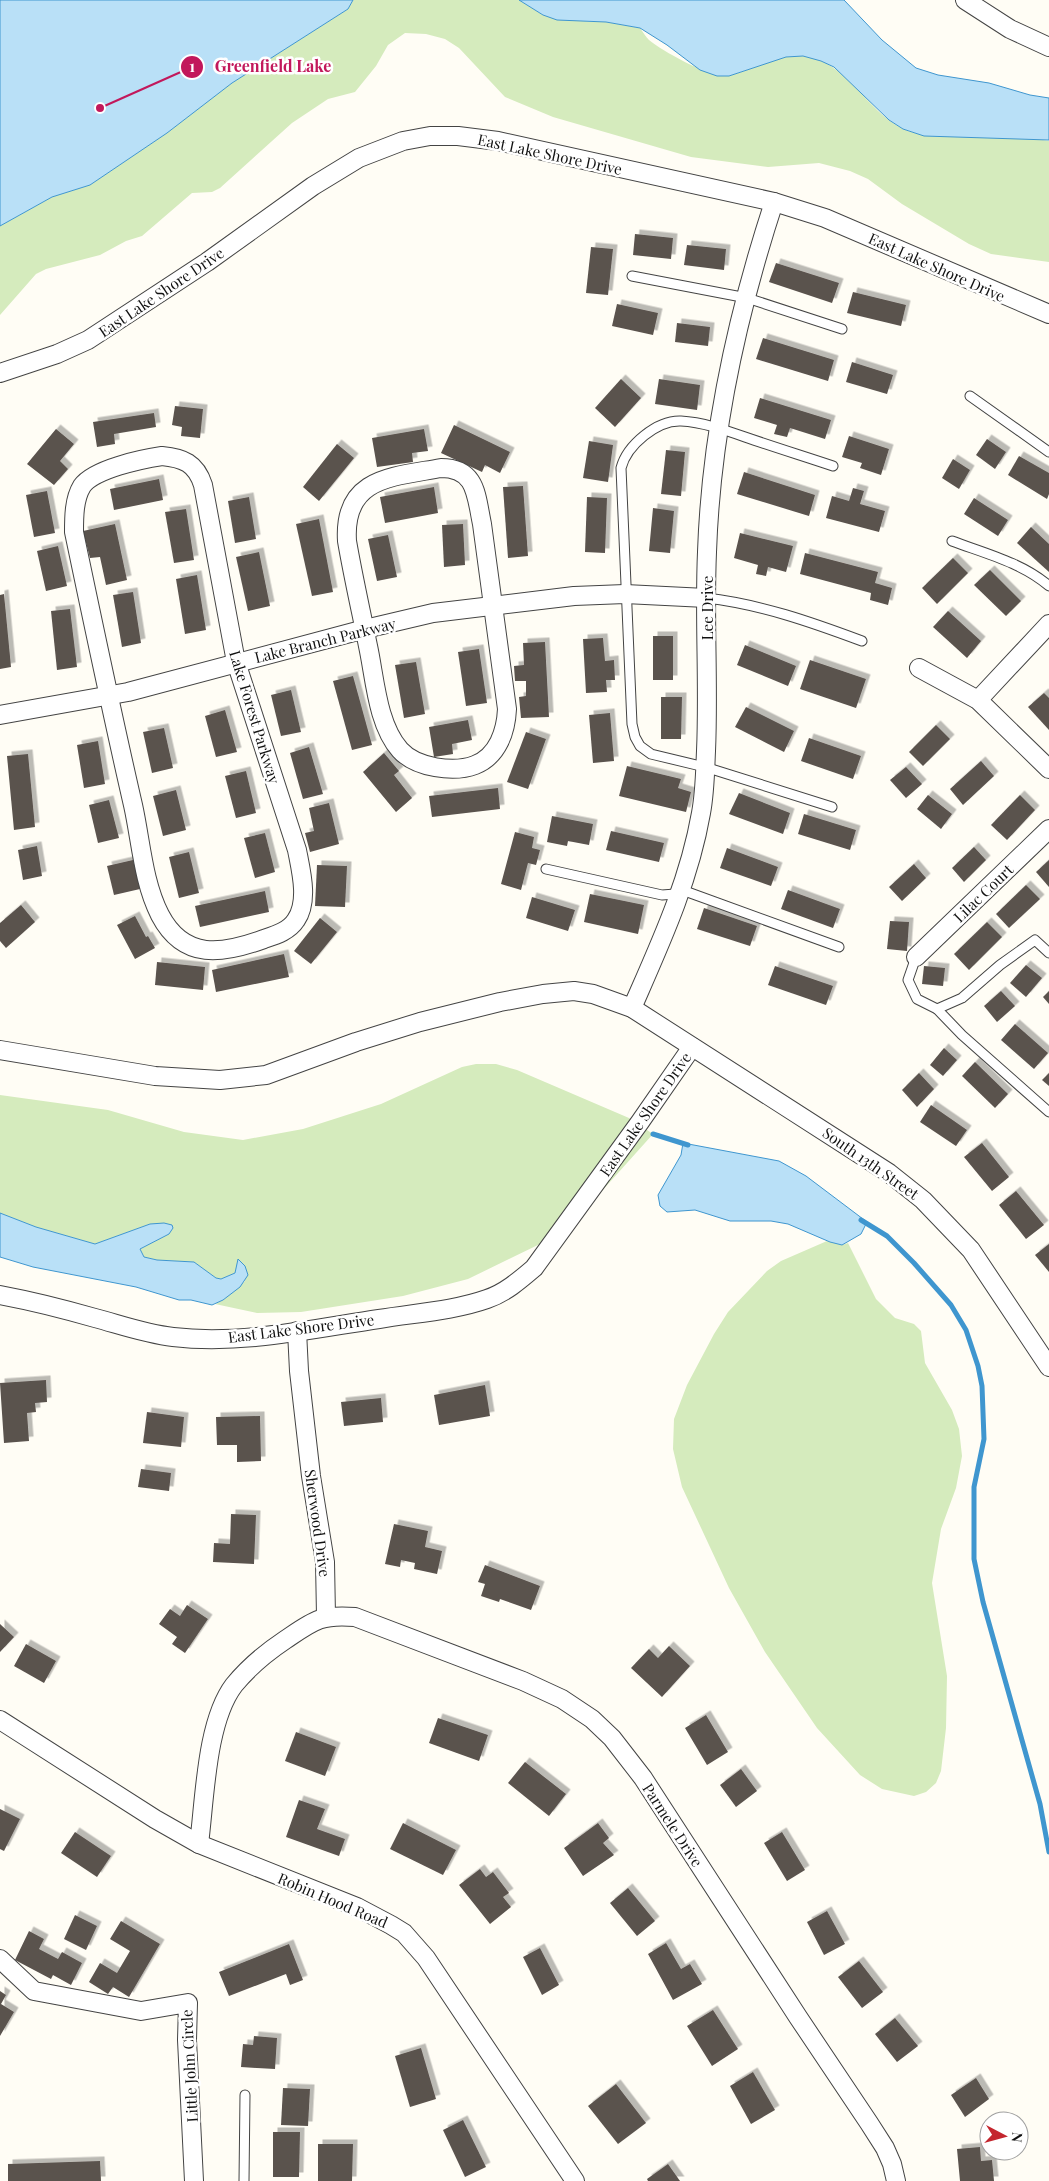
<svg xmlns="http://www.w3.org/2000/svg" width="1049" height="2181" font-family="'Playfair Display',serif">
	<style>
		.green { fill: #d5ebbd }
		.water { fill: #b9e0f7; stroke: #3f96cf }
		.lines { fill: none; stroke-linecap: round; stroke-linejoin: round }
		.stream { stroke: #3f96cf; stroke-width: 5 }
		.building { fill: #5a524d; filter: url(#shadow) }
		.service-casing { stroke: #444; stroke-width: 11 }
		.minor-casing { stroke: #444; stroke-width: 20 }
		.service { stroke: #fff; stroke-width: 9 }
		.minor { stroke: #fff; stroke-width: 18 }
		.labels { text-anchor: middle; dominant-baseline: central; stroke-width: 5; stroke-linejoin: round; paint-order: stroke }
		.street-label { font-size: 15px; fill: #111; stroke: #fff }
		.leader { fill: none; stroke: #c2185b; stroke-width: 2 }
		.callout-dot { fill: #c2185b; stroke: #fff; stroke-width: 2 }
		.mark-label { font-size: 15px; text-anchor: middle; font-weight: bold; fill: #fff }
		.callout-label { font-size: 16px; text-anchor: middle; font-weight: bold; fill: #c2185b; stroke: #fff; stroke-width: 5; stroke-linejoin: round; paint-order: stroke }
	</style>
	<defs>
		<filter id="shadow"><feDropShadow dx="4.5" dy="-4.5" stdDeviation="0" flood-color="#0004"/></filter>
	</defs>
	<rect width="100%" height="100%" fill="#fffdf5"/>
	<g class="green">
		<path d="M353 0H519L543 15 592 22H606L640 28C643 32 646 37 649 40 664 52 713 80 731 75 754 69 779 53 804 56 848 62 865 110 903 129 920 137 937 135 955 136 985 136 1019 135 1049 141V262L991 254 969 244 902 204 868 179 850 171 819 163 768 167 691 157 553 117 505 97 459 48 445 39 426 34 405 33 388 45 376 66 355 92 328 99 292 123 220 188 212 192 192 193 142 236 126 241 100 255 46 269 36 274 0 315V226L52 197 90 185 167 133 232 83 348 9Z"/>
		<polygon points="476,1064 496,1064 517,1070 629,1118 653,1134 592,1202 542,1243 468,1279 403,1296 301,1312 257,1313 215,1304 223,1300 245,1281 238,1260 235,1273 221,1279 216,1278 194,1262 157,1260 144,1257 140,1249 169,1234 173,1228 150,1224 95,1244 36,1227 0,1213 0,1095 108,1110 184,1132 243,1140 303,1129 381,1104 462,1067"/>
		<polygon points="827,1241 842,1245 848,1243 876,1299 895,1318 914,1324 921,1331 925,1363 952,1410 959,1429 962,1456 956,1488 941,1529 932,1583 947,1676 946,1728 941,1771 936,1783 926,1792 914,1796 882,1789 860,1775 817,1728 765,1652 729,1588 682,1487 673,1449 674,1419 687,1385 714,1334 728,1312 767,1271 781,1261"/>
	</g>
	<g class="water">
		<polygon points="0,0 353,0 348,9 232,83 167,133 90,185 52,197 0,226"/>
		<polygon points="519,0 844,0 882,40 916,68 938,75 989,83 1030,95 1049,98 1049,140 924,136 903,129 889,120 834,67 821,61 803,56 786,57 729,76 717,76 700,70 667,45 640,28 606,22 557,20 543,15"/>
		<polygon points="683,1143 779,1161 806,1176 867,1222 861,1234 842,1245 830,1242 788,1224 771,1221 730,1221 695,1210 667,1212 660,1206 658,1195 681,1155"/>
		<polygon points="0,1213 36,1227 95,1244 150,1224 164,1223 172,1225 173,1228 169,1234 140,1249 144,1257 157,1260 194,1262 216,1278 221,1279 235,1273 238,1259 245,1266 248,1275 240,1287 223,1300 212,1305 191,1300 179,1300 136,1287 33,1267 0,1257"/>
	</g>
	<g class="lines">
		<g class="stream">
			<polyline points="653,1134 688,1145"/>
			<polyline points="861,1220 887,1236 914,1263 951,1305 966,1330 978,1366 982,1386 984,1439 974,1487 974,1559 983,1602 1040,1804 1049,1852"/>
		</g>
	</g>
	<g class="building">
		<polygon points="635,234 673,238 671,259 633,255"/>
		<polygon points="687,245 726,249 724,270 684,265"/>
		<polygon points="591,247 613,249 608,295 586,293"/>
		<polygon points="776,263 839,283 832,303 769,282"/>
		<polygon points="853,292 906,305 901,326 847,313"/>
		<polygon points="617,304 658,313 653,335 612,326"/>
		<polygon points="677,323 710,327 708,346 675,342"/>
		<polygon points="763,338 834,360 828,381 756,359"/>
		<polygon points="852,362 893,375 887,394 846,382"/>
		<polygon points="621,379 641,398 615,427 595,408"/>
		<polygon points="659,379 700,385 697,410 655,404"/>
		<polygon points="760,398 831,420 825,439 790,428 787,437 774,434 777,425 754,418"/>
		<polygon points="175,406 203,409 200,438 181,436 182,427 172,425"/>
		<polygon points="154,413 156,427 114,434 115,444 97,447 93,422"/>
		<polygon points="454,425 510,452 500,473 485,465 482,472 441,453"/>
		<polygon points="56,429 74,444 60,461 68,469 54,485 27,464"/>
		<polygon points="424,429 428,451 412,453 413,462 377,467 372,438"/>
		<polygon points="849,436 889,449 881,475 860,468 862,463 842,457"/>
		<polygon points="987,439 1006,452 995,469 976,455"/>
		<polygon points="589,441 613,445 608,482 583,478"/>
		<polygon points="337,444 354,458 319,501 303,487"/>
		<polygon points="666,450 685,452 681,496 661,494"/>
		<polygon points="1019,456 1049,473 1049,494 1047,499 1008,475"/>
		<polygon points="953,459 970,470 959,489 942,478"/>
		<polygon points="744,472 815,495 809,516 737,494"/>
		<polygon points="159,479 163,500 114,510 110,489"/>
		<polygon points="523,486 528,556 508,558 503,487"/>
		<polygon points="434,487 438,513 385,523 380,497"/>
		<polygon points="853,488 864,491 860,504 885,511 879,532 826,518 832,496 849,501"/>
		<polygon points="47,491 55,533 34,537 26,495"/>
		<polygon points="249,497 256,539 235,543 228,501"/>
		<polygon points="587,497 607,498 605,553 585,552"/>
		<polygon points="974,498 1008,520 998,536 964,514"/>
		<polygon points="653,508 674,511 670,553 649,551"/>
		<polygon points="186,509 194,560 174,563 165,512"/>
		<polygon points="319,519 333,592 312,596 296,524"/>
		<polygon points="115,524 127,580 106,585 100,557 90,558 83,531"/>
		<polygon points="463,524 465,565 444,567 442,525"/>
		<polygon points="1031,527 1049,544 1049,572 1017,543"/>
		<polygon points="740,533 793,546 786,572 768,567 766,576 756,574 758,565 734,558"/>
		<polygon points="388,535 397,577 377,581 368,539"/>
		<polygon points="58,546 67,586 46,591 37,551"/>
		<polygon points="259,552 270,606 248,611 236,557"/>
		<polygon points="805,553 878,572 875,583 892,588 888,605 870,600 871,593 800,574"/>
		<polygon points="953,558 968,573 937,604 922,588"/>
		<polygon points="990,570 1021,601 1006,616 974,585"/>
		<polygon points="197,575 206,630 185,634 176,579"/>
		<polygon points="133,592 141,643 122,647 113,595"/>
		<polygon points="4,594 11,667 0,669 0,595"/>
		<polygon points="70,609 77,667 57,670 51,611"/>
		<polygon points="948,611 981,641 967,658 933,627"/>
		<rect x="653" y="636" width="20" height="44"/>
		<polygon points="603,638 605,661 614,660 615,680 606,680 607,692 586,693 583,639"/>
		<polygon points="545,642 549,717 521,718 519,697 526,696 526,681 515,681 514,666 524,665 523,643"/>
		<polygon points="745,645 796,666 788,686 737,665"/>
		<polygon points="479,649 487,703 466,706 458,652"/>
		<polygon points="810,660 866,679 856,708 800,689"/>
		<polygon points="416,662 425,714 404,718 395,665"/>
		<polygon points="353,676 372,745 352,750 333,681"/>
		<polygon points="291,690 301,732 281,736 271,695"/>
		<polygon points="1044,693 1049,698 1049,730 1028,707"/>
		<polygon points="661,697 682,697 681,739 661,739"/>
		<polygon points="746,707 794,731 784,752 735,727"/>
		<polygon points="225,710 237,752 216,757 205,716"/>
		<polygon points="610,713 614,761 593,763 589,715"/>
		<polygon points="468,720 472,740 452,744 453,754 434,757 429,727"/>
		<polygon points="936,725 950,739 923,766 909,752"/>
		<polygon points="164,728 173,768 152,773 143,732"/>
		<polygon points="526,732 546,739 528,789 507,782"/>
		<polygon points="809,738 861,756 853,779 801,761"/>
		<polygon points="98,741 105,784 84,788 77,745"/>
		<polygon points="309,747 323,794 303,799 290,753"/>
		<polygon points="384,753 399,771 394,775 412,798 396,812 363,772"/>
		<polygon points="28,754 35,827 14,830 7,756"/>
		<polygon points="981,761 994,776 963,805 950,789"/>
		<polygon points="627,766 681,779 678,788 691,792 686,812 619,796"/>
		<polygon points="906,767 922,784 906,798 890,780"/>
		<polygon points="246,771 256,813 236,818 225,776"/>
		<polygon points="498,788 500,809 432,817 429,796"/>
		<polygon points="176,790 186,830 163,836 153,796"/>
		<polygon points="739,793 790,813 783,834 729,814"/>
		<polygon points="928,795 952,814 941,829 917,809"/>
		<polygon points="1020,795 1035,810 1007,840 991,825"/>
		<polygon points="109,800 119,838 98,843 89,805"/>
		<polygon points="329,803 339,844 310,852 305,833 314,831 309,808"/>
		<polygon points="804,814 856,830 850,850 798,834"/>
		<polygon points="552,816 593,824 589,845 568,841 567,846 547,842"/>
		<polygon points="611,831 664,843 659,862 606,850"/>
		<polygon points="515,832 534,837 532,848 540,850 536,865 528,863 521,890 501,884"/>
		<polygon points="265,833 275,872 255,878 244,838"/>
		<polygon points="37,846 42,876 23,880 18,850"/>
		<polygon points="974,847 986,860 964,882 952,868"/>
		<polygon points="727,848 778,867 771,886 720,868"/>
		<polygon points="189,852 199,893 179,898 169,857"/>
		<polygon points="133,860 140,889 114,895 107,866"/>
		<polygon points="1049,860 1049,887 1036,872"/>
		<polygon points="914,864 926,878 902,901 889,887"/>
		<polygon points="317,865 347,866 345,907 315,906"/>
		<polygon points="1026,885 1040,899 1009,928 996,914"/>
		<polygon points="788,890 840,909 833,928 781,909"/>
		<polygon points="265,891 269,912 200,927 195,906"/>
		<polygon points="590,894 644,905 638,934 584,922"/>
		<polygon points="532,897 575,910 568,931 526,918"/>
		<polygon points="21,905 35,922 6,948 0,941 0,923"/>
		<polygon points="704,908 757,926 750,946 697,929"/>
		<polygon points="135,916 146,937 148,936 155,948 135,959 117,925"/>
		<polygon points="320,918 337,932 311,964 294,951"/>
		<polygon points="890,921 909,922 907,951 887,949"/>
		<polygon points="987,922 1002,937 969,970 954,954"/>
		<polygon points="284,954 289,977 216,992 212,970"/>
		<polygon points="157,962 205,967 203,990 155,985"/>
		<polygon points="1026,965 1042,978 1026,997 1010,983"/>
		<polygon points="775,966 833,986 826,1005 768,985"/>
		<polygon points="924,966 945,968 943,986 922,984"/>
		<polygon points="1001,991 1015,1006 997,1022 984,1006"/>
		<polygon points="1049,991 1049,1004 1043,997"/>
		<polygon points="1015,1024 1048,1053 1034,1069 1001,1040"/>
		<polygon points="944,1048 957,1060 943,1076 930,1065"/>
		<polygon points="975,1062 1008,1094 995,1108 962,1076"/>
		<polygon points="919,1073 934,1089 917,1107 902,1090"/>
		<polygon points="1049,1073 1049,1086 1042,1080"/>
		<polygon points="931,1105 967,1130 956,1146 920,1122"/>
		<polygon points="982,1143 1009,1177 992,1191 964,1157"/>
		<polygon points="1016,1191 1044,1225 1026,1239 999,1205"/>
		<polygon points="1049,1244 1049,1272 1035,1255"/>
		<polygon points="46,1380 47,1402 35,1403 36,1412 27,1413 29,1441 4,1443 0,1383"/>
		<polygon points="485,1385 490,1416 439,1425 434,1395"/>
		<polygon points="381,1398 383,1422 344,1426 341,1402"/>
		<polygon points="147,1412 184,1417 181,1447 143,1443"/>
		<polygon points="260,1416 261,1461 237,1462 237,1445 217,1445 216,1417"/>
		<polygon points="141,1469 171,1473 169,1491 138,1487"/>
		<polygon points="231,1514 256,1515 254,1564 213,1562 214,1543 230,1544"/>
		<polygon points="394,1524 428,1531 425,1547 442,1551 437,1574 414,1569 415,1563 401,1560 400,1567 385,1564"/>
		<polygon points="485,1565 540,1586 531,1610 500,1599 499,1602 481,1596 485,1584 478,1582"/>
		<polygon points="187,1605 208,1619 185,1653 172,1644 177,1637 159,1624 170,1609 180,1616"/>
		<polygon points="0,1624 14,1637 0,1652"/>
		<polygon points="26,1644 56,1661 44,1683 14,1666"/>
		<polygon points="669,1646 690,1666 662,1697 631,1668 649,1649 658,1658"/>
		<polygon points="706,1715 728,1752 707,1765 685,1728"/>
		<polygon points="438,1718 488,1735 479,1761 429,1743"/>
		<polygon points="296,1732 336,1747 325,1776 285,1761"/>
		<polygon points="525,1762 566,1794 549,1816 508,1783"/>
		<polygon points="741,1769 757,1791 736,1807 720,1785"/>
		<polygon points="299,1800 325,1809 317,1829 345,1839 339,1856 286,1837"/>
		<polygon points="0,1809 20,1819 4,1851 0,1849"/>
		<polygon points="403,1823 456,1850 443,1875 390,1849"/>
		<polygon points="598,1823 609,1838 603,1843 614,1855 583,1876 564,1848"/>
		<polygon points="75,1832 111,1856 97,1877 61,1853"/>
		<polygon points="782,1832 805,1870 787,1881 764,1843"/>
		<polygon points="480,1869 486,1877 493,1872 509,1893 503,1897 511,1907 490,1924 459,1885"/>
		<polygon points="628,1888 655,1921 637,1936 610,1903"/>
		<polygon points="827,1911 845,1944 824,1955 807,1922"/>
		<polygon points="75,1915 97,1926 86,1950 64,1939"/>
		<polygon points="121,1921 160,1944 129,1997 113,1987 108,1994 89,1982 100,1963 117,1973 130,1951 110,1939"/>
		<polygon points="29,1931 44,1939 39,1949 58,1959 62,1952 82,1963 71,1985 53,1975 51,1979 15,1960"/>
		<polygon points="666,1943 681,1969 690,1964 702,1984 673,2000 648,1954"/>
		<polygon points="289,1944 303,1980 290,1985 286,1974 229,1996 219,1972"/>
		<polygon points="540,1948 559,1985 542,1995 523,1957"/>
		<polygon points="859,1961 883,1992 862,2008 838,1977"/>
		<polygon points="0,1991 6,1995 1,2004 14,2012 0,2036"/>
		<polygon points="713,2010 738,2049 712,2066 687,2026"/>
		<polygon points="895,2018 918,2046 897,2062 875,2034"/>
		<polygon points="254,2036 277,2038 275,2069 241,2067 243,2044 253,2045"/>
		<polygon points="421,2048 436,2099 410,2107 395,2056"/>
		<polygon points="753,2072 775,2110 751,2124 730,2086"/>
		<polygon points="976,2078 989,2099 965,2117 951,2095"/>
		<polygon points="616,2084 646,2123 618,2144 588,2106"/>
		<polygon points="283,2088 310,2089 308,2126 281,2125"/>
		<polygon points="463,2120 486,2167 465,2177 443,2130"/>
		<polygon points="273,2132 300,2132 299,2177 273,2177"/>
		<polygon points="318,2144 353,2144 352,2181 318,2181"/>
		<polygon points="980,2147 981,2161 992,2160 994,2181 960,2181 957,2149"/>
		<polygon points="100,2161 101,2181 8,2181 8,2164"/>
		<polygon points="668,2164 680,2181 648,2181 647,2179"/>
	</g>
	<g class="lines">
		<defs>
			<g id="service">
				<polyline points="632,276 747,298 842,329"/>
				<polyline points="970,396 1049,452"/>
				<path d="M952 541C984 553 1023 563 1049 586"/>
				<path d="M706 598C760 604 811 622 862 641"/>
				<path d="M832 807 705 767 651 754 640 746 635 737 632 724 621 468C627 445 657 420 681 421 702 422 725 430 745 437 774 447 803 456 833 466"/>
				<polyline points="546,869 662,895 675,894 682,890 839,947"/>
				<polyline points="916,957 908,980 917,999 937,1009 962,998 1000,965 1035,940 1049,953"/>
				<polyline points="937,1009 962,1035 1049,1112"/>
				<polyline points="244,2181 245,2095"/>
			</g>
			<g id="minor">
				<polyline points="965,0 1010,29 1049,47"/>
				<polyline points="0,373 57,354 88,340 207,262 313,186 359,158 403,141 430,136 458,136 498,141 774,202 825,218 1049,314"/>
				<path d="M162 456C183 458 196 463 203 485L236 662 297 850C301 871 309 901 296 920 289 931 276 935 264 939 223 954 184 961 160 915 143 882 141 841 133 805 112 714 93 623 74 532 74 517 74 499 82 486 94 469 142 459 162 456Z"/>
				<path d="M441 468C477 468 476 496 482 524L507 709C506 731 498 756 475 765 454 773 416 768 400 750 377 724 375 678 368 646 361 611 353 576 347 541 343 477 392 477 441 468Z"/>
				<polyline points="919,668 978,700 1049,769"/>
				<polyline points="978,700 1049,624"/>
				<polyline points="0,715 128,692 365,629 433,613 574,596 625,594 706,598"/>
				<polyline points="916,957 1049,829"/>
				<path d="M632 1008C660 944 689 882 701 813 705 792 705 772 706 751 709 684 704 618 707 552 711 433 737 315 774 202"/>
				<polyline points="0,1050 155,1076 220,1080 266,1075 356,1042 420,1022 500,1002 543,994 574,991 593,994 632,1008 889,1173 923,1200 971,1250 1049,1367"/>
				<path d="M0 1295C32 1301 64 1309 95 1318 121 1325 146 1334 173 1337 241 1345 312 1329 379 1319 414 1313 453 1311 487 1299 505 1293 520 1280 534 1268L640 1122 692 1047"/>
				<polyline points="297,1331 299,1371 311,1476 325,1562 326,1616"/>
				<polyline points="0,1720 155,1819 199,1844 357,1907 391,1925 404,1933 426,1958 575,2181"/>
				<path d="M199 1844C205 1798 206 1722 234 1685 248 1668 267 1652 285 1640 313 1621 320 1614 355 1617L523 1681 562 1699 592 1719 612 1738 643 1778 798 2017 869 2123 885 2148 892 2164 896 2181"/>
				<polyline points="0,1959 34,1991 141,2011 188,2003 187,2040 194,2181"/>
			</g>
		</defs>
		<use href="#service" class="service-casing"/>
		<use href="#minor" class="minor-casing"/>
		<use href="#service" class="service"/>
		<use href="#minor" class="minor"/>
	</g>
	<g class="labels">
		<g class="street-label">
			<text transform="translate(550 154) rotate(12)">East Lake Shore Drive</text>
			<text transform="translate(937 267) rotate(24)">East Lake Shore Drive</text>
			<text transform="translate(161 292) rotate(-34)">East Lake Shore Drive</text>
			<text transform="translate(707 608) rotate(-90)">Lee Drive</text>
			<text transform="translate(325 640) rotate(-14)">Lake Branch Parkway</text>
			<text transform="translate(255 717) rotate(73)">Lake Forest Parkway</text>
			<text transform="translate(983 893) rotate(-44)">Lilac Court</text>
			<text transform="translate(645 1114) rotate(-55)">East Lake Shore Drive</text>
			<text transform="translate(871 1163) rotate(35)">South 13th Street</text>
			<text transform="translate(301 1328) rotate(-7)">East Lake Shore Drive</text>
			<text transform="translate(318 1523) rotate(82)">Sherwood Drive</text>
			<text transform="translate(673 1825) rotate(57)">Parmele Drive</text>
			<text transform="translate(333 1900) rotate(23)">Robin Hood Road</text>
			<text transform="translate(189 2066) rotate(-93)">Little John Circle</text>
		</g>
	</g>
	<path class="leader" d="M100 108L192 67"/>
	<g class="callout-dot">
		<circle cx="100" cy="108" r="5"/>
		<circle cx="192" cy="67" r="12"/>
	</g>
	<g class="mark-label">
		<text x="192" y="72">1</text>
	</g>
	<g class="callout-label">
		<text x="273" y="72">Greenfield Lake</text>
	</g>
	<g transform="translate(1004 2136) rotate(96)"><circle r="24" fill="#ffffff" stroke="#a0a0a0"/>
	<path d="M0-4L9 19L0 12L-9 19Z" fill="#c4262e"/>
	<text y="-8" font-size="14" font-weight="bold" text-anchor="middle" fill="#111111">N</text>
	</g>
</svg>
